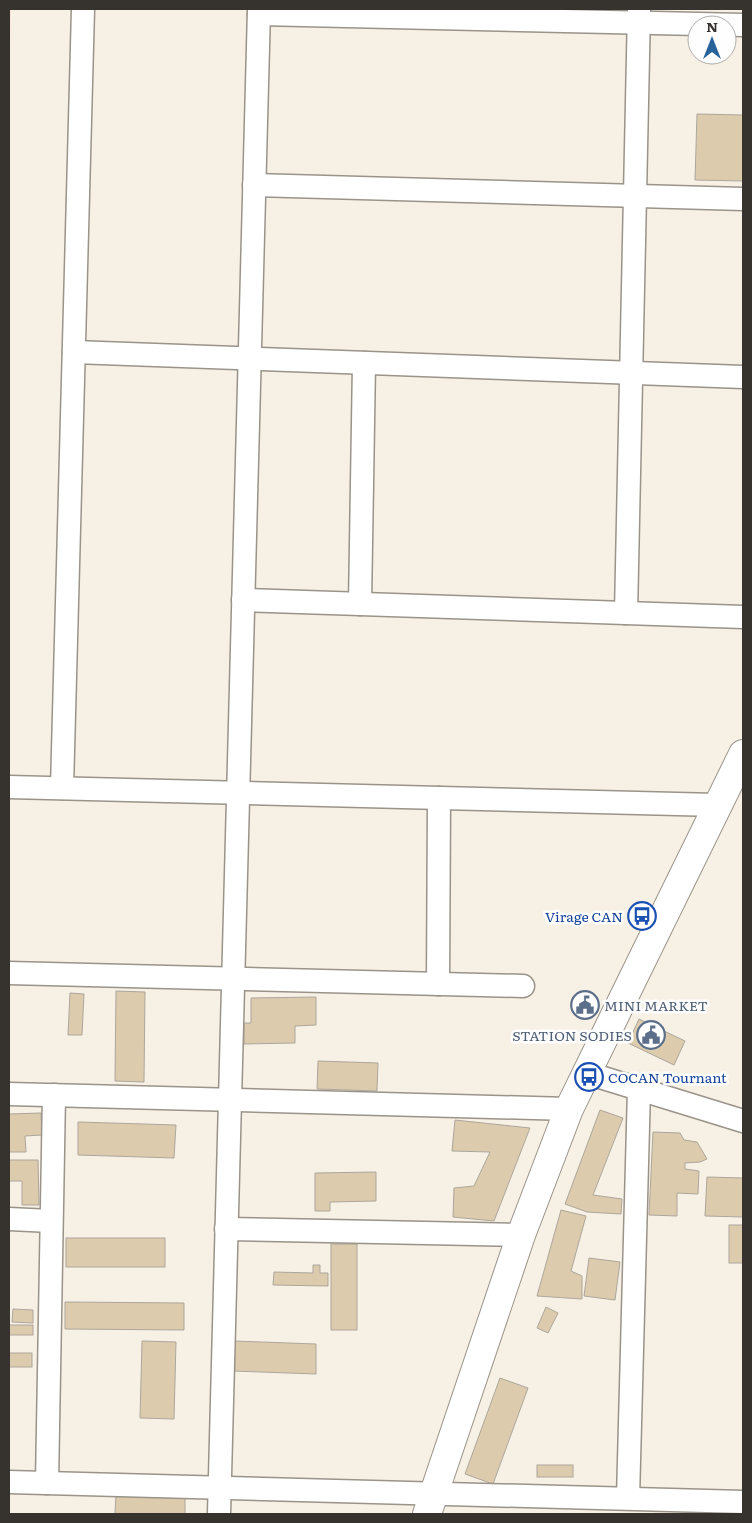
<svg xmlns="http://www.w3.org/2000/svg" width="752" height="1523" font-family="Literata,serif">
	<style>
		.industrial { fill: #fbe1da }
		.building { fill: #ddcbad; stroke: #aca69c }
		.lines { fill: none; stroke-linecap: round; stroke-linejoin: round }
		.minor-casing { stroke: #999389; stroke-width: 25 }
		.major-casing { stroke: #999389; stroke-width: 30 }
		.minor { stroke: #fff; stroke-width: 22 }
		.major { stroke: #fff; stroke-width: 28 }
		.labels { text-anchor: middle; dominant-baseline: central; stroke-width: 5; stroke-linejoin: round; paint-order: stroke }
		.transit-label { font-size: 14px; fill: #164399; stroke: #fefefe; text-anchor: end }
		.service-label { font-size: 14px; fill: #4e5e75; stroke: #fefefe; text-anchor: start }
	</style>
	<rect width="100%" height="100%" fill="#f7f0e5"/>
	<polygon class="industrial" points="9,9 11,9 9,89"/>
	<g class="building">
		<polygon points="697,114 743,115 743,181 695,180"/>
		<polygon points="116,991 145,992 144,1082 115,1081"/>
		<polygon points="70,993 84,994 82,1035 68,1035"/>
		<polygon points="316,997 316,1025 295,1026 295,1043 244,1044 244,1023 251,1023 251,998"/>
		<polygon points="639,1019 685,1041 674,1065 628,1043"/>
		<polygon points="318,1061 378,1063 377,1091 317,1089"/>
		<polygon points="600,1110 623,1118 593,1195 622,1199 621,1214 587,1212 565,1204"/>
		<polygon points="41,1113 42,1135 25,1136 26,1152 9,1152 9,1114"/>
		<polygon points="455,1120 530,1128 494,1221 453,1217 454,1188 474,1186 490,1152 452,1151"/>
		<polygon points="78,1122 176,1125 174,1158 78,1155"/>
		<polygon points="653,1132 680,1133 684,1140 697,1142 707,1159 700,1162 685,1163 685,1169 699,1171 698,1194 677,1193 677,1216 649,1215"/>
		<polygon points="9,1160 38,1160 39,1205 22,1205 22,1181 9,1181"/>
		<polygon points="376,1172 376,1201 330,1202 330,1211 315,1211 315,1173"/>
		<polygon points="707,1177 743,1178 743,1217 705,1216"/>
		<polygon points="561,1210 586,1216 571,1271 582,1276 582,1299 537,1296"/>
		<rect x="729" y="1225" width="14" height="38"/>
		<rect x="66" y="1238" width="99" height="29"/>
		<rect x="331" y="1244" width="26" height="86"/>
		<polygon points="589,1258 620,1262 615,1300 584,1296"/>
		<polygon points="313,1265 320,1265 320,1273 328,1273 328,1286 273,1285 274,1272 313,1273"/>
		<polygon points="65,1302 184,1303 184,1330 65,1329"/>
		<polygon points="546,1307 558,1313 548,1333 537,1328"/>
		<polygon points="13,1309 33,1310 33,1323 12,1322"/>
		<rect x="9" y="1325" width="24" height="10"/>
		<polygon points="142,1341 176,1342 174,1419 140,1418"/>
		<polygon points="234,1341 316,1344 316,1374 233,1371"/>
		<rect x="9" y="1353" width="23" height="14"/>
		<polygon points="500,1378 528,1388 493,1484 465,1474"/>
		<rect x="537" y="1465" width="36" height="12"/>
		<polygon points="116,1494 185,1496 185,1514 115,1514"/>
	</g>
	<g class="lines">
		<defs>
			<g id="minor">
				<polyline points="259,14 743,25"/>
				<polyline points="254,185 743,199"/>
				<polyline points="74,352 743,377"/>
				<polyline points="243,600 743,617"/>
				<polyline points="360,604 364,363"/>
				<polyline points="626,613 639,9"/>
				<polyline points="9,787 717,805"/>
				<polyline points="62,788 83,9"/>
				<polyline points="9,973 523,986"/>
				<polyline points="438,984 439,798"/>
				<polyline points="587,1073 743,1121"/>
				<polyline points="9,1094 569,1109"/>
				<polyline points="9,1219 51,1221"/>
				<polyline points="226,1229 521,1235"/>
				<polyline points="9,1482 743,1502"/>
				<polyline points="47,1483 54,1095"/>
				<polyline points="628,1498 639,1089"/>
				<polyline points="219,1514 259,9"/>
			</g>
			<polyline id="major" points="427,1514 521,1235 569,1109 743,754"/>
		</defs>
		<use href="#minor" class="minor-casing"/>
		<use href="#major" class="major-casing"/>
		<use href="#minor" class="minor"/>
		<use href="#major" class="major"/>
	</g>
	<defs>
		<symbol id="bus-ring" viewBox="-11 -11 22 22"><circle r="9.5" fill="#fefefe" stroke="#1a4fb4" stroke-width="1.5"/><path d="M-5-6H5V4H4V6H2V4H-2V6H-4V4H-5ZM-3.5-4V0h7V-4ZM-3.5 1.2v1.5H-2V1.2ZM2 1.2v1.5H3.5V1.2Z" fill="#1a4fb4"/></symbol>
		<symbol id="civic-ring" viewBox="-11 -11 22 22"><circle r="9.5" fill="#fefefe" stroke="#5c6f8a" stroke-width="1.5"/><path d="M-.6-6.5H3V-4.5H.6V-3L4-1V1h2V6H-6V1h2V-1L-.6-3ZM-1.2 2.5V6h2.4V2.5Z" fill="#5c6f8a"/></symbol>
	</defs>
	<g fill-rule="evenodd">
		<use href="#bus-ring" x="626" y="900" width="32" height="32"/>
		<use href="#civic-ring" x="569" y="989" width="32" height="32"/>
		<use href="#civic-ring" x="635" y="1019" width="32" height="32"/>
		<use href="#bus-ring" x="573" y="1061" width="32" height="32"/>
	</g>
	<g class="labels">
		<g class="transit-label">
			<text x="623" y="916">Virage CAN</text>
			<text x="608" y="1077" text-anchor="start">COCAN Tournant</text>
		</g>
		<g class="service-label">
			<text x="604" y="1005">MINI MARKET</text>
			<text x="632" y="1035" text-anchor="end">STATION SODIES</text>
		</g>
	</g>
	<rect width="752" height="1523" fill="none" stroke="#36332f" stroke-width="20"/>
	<g transform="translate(712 40)"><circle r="24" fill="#fefefe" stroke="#aeadab"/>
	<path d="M0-4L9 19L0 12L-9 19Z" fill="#28629a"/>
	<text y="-8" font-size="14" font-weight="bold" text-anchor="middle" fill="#36332f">N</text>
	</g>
</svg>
